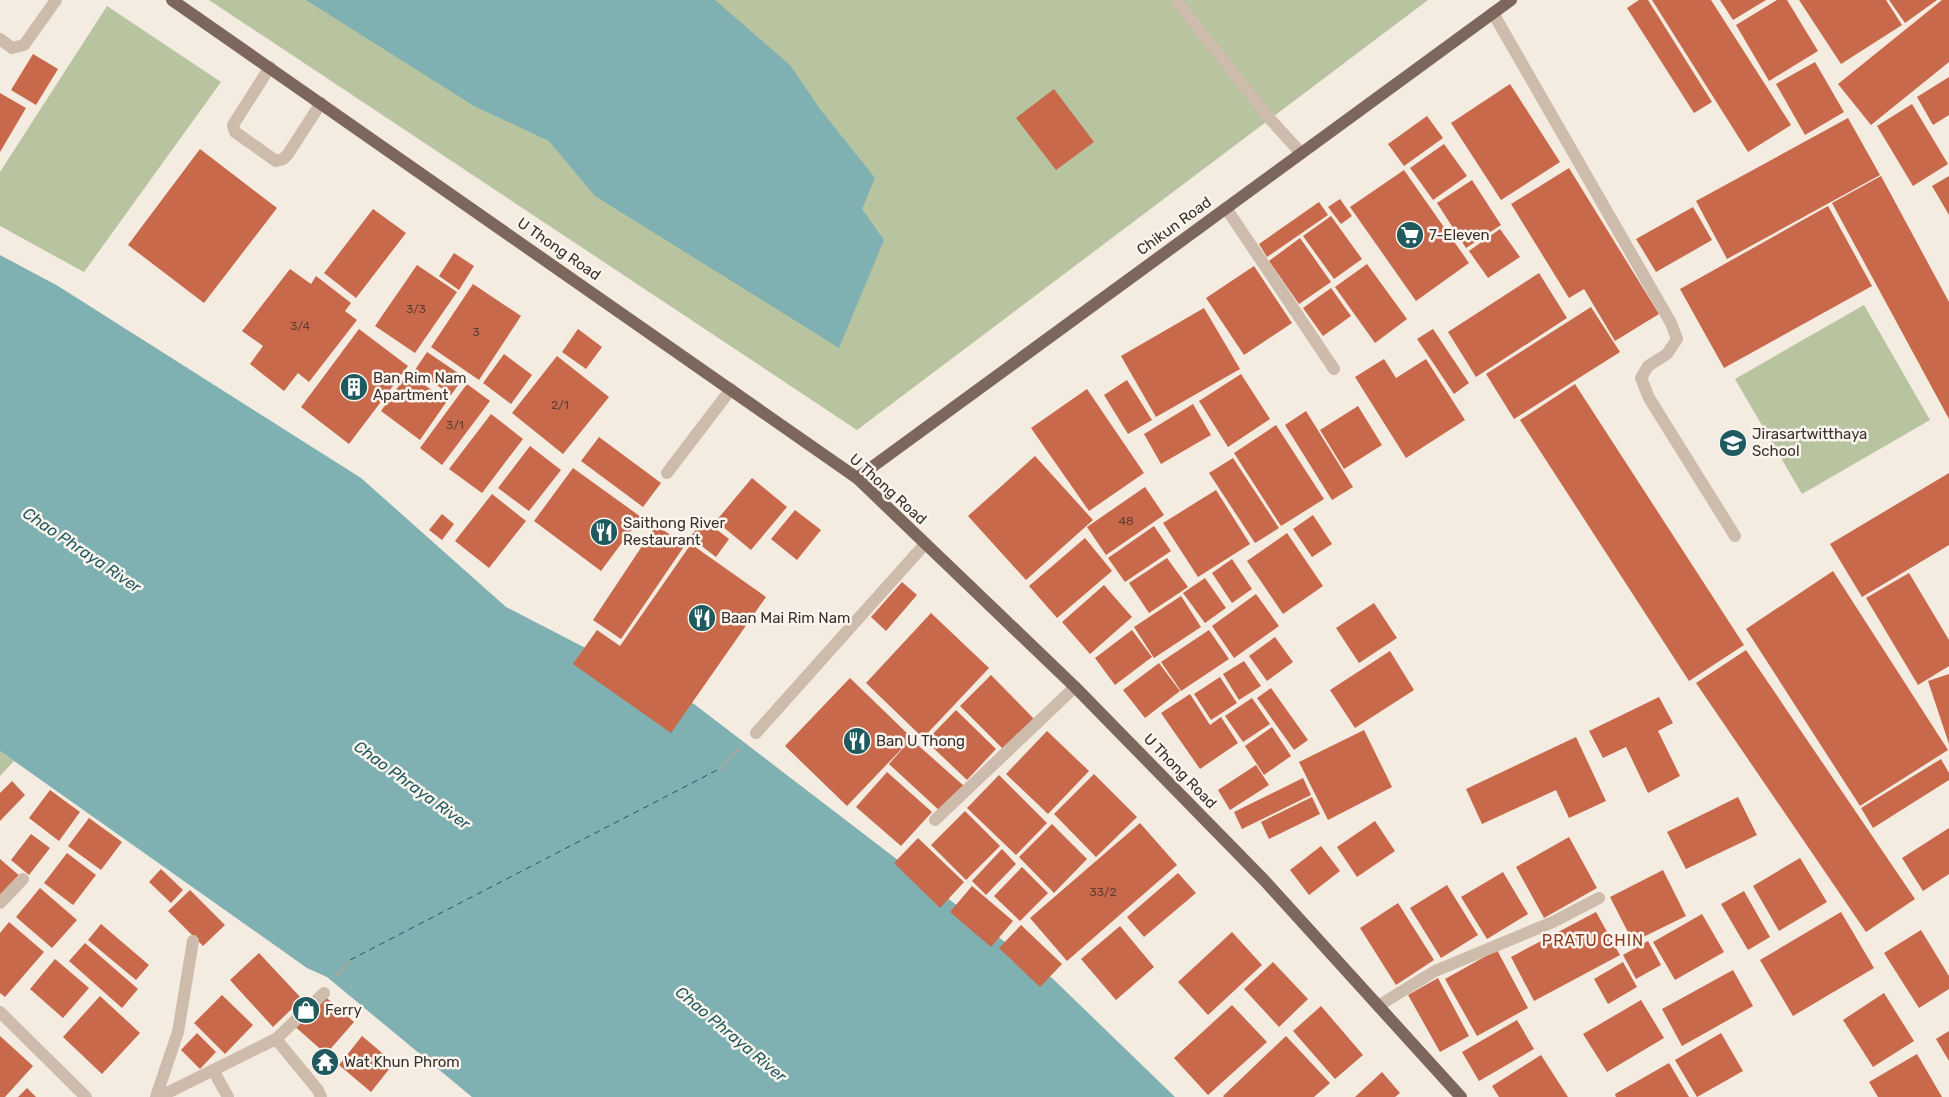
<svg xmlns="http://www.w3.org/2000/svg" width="1949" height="1097" font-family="Rubik,sans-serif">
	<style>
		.green { fill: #b8c4a0 }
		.water { fill: #7fb0b2 }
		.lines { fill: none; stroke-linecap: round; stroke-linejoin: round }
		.ferry { stroke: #1f5a5e; stroke-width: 1; stroke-dasharray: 6 5; stroke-linecap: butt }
		.building { fill: #c8694b }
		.path { stroke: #b9a596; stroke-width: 3; stroke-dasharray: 2.5 2.5; stroke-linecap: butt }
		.minor { stroke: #cdbbac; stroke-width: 12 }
		.major { stroke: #7d675c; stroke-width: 12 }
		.labels { text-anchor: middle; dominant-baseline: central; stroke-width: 5; stroke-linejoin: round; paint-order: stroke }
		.number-label { font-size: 12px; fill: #5e3e33 }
		.street-label { font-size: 15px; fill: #3b302b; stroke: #fbf5ee }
		.poi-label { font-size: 15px; fill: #3b302b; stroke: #fbf5ee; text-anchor: start }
		.water-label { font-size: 16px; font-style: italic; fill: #1f5a5e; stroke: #fbf5ee }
		.neighbourhood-label { font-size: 16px; letter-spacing: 1px; fill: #8c3b22; stroke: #fbf5ee }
	</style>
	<rect width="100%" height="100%" fill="#f4ebe1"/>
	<g class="green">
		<polygon points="209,0 1428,0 857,430"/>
		<polygon points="107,6 221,82 84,272 0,226 0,172"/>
		<polygon points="1864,305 1930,420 1802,494 1735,379"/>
		<polygon points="0,751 14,761 0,776"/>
	</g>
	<g class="water">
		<polygon points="306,0 715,0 790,65 820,109 875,178 862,209 884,240 839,348 595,196 549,141 474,106"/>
		<polygon points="0,255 58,286 361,478 506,607 694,704 1052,978 1175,1097 472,1097 327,977 307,968 0,751"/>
	</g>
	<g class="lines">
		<polyline class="ferry" points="350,960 719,769"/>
	</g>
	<g class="building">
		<polygon points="1639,0 1648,0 1712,102 1694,113 1627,8"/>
		<polygon points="1652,0 1711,0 1791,125 1748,152"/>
		<polygon points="1720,0 1766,0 1733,20"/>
		<polygon points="1777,0 1787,0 1818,51 1769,81 1736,25"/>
		<polygon points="1799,0 1886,0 1902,25 1841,64"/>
		<polygon points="1889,0 1937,0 1905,23"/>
		<polygon points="1942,0 1949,0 1949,62 1871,125 1838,84"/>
		<polygon points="33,54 58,69 36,105 11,90"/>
		<polygon points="1815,62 1844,112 1805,135 1776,84"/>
		<polygon points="1949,77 1949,115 1933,125 1917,97"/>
		<polygon points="1510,84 1560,162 1501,200 1451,123"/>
		<polygon points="1054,89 1094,142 1056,170 1016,118"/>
		<polygon points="0,93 26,108 0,152"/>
		<polygon points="1912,104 1948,164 1913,186 1877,126"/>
		<polygon points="1427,116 1443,138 1404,166 1388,144"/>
		<polygon points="1848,118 1880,175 1727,259 1696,201"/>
		<polygon points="1444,144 1467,176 1433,200 1410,168"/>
		<polygon points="200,149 277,208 204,303 128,245"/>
		<polygon points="1569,168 1659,314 1615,341 1584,289 1569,298 1511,204"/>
		<polygon points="1404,170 1469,263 1416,301 1350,207"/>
		<polygon points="1881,176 1949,302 1949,419 1832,203"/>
		<polygon points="1949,176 1949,215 1932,186"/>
		<polygon points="1472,180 1501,225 1466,248 1437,203"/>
		<polygon points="1340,199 1352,216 1341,224 1328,207"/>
		<polygon points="1319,202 1328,215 1267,257 1259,244"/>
		<polygon points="1828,206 1872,286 1724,368 1680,289"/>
		<polygon points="1693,207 1712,240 1656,272 1636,239"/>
		<polygon points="373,209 406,233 356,298 324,273"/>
		<polygon points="1331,216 1362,259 1334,279 1303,236"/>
		<polygon points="1500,229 1520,257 1488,278 1469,251"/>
		<polygon points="1300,238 1331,282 1299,304 1269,261"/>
		<polygon points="454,253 474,266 459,290 439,276"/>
		<polygon points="1367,264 1407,319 1375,343 1335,287"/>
		<polygon points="417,265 457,292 415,353 375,326"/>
		<polygon points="1254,266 1292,323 1244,355 1206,298"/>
		<polygon points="290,269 311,284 316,276 351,303 345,311 357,320 309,382 298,373 284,391 250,364 263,346 242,331"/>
		<polygon points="1539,273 1567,318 1476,377 1448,332"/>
		<polygon points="473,284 521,316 479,380 431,347"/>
		<polygon points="1331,288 1351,316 1323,336 1303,308"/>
		<polygon points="1591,307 1620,352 1514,419 1486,374"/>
		<polygon points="1204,308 1240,369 1156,417 1121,356"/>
		<polygon points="359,329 408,366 349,444 301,407"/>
		<polygon points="578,329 602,347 586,369 562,352"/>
		<polygon points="1433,329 1469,383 1454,394 1417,339"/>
		<polygon points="427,352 464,377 451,395 415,370"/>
		<polygon points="504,354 532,375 511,404 483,383"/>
		<polygon points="557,356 609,397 563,454 512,413"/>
		<polygon points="1384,359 1396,378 1426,359 1465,420 1406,458 1355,377"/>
		<polygon points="408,373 447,401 420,440 381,411"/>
		<polygon points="1241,374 1270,419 1228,447 1199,401"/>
		<polygon points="1127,380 1152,420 1128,434 1104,395"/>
		<polygon points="467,384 490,401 442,465 420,448"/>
		<polygon points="1575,384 1744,645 1689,681 1520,420"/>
		<polygon points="1087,389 1144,473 1089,511 1031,428"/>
		<polygon points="1193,404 1211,435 1161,464 1144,434"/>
		<polygon points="1358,406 1382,445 1344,469 1320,430"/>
		<polygon points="1306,411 1353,487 1332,500 1285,425"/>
		<polygon points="491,414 523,439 482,493 449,469"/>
		<polygon points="1276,425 1324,499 1281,526 1234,453"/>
		<polygon points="599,437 661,483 643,507 581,461"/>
		<polygon points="530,446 561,470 529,511 498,488"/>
		<polygon points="1035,456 1093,520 1026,580 968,516"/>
		<polygon points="1233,458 1279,528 1255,543 1209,473"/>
		<polygon points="573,468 641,517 601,571 534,521"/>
		<polygon points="1949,473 1949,545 1862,597 1830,544"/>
		<polygon points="752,478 787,507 751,550 716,521"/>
		<polygon points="1145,487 1164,515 1106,555 1087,527"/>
		<polygon points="1216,490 1250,544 1198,577 1163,523"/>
		<polygon points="492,494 526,521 489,568 455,541"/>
		<polygon points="795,510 821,530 797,560 771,539"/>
		<polygon points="442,514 454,524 442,540 429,530"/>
		<polygon points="1313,515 1332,544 1312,557 1293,529"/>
		<polygon points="704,520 729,539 716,557 690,537"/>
		<polygon points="656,525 685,545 621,639 593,620"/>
		<polygon points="1154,526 1171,551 1125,582 1108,558"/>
		<polygon points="1287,533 1323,586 1283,614 1247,561"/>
		<polygon points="1085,538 1112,571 1057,618 1029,586"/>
		<polygon points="691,544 766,597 671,733 573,664 597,630 620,646"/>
		<polygon points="1167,558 1188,587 1149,613 1129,583"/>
		<polygon points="1232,559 1252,589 1232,603 1212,573"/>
		<polygon points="1833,571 1948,750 1860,806 1746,629"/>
		<polygon points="1909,573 1949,640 1949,666 1918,685 1866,598"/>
		<polygon points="1205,578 1226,608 1205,623 1183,593"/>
		<polygon points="902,582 917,595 886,631 871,617"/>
		<polygon points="1104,585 1132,617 1090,654 1062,622"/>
		<polygon points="1256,594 1279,626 1234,658 1212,626"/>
		<polygon points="1181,596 1201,627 1154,658 1134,627"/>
		<polygon points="1374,603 1397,638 1359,663 1336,628"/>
		<polygon points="931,613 989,668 923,738 866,683"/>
		<polygon points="1132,630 1152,657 1115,685 1095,658"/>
		<polygon points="1209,630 1229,659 1181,691 1161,662"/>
		<polygon points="1275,637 1293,662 1267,681 1249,656"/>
		<polygon points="1746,650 1915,899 1866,932 1696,683"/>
		<polygon points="1390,651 1414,690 1355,728 1330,690"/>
		<polygon points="1244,661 1261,686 1239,700 1223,674"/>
		<polygon points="1159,663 1180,691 1145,718 1123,690"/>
		<polygon points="1949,674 1949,744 1928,681"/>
		<polygon points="991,675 1035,720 1005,751 960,706"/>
		<polygon points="1220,677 1237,703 1211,720 1194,694"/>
		<polygon points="850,678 912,738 847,806 785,746"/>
		<polygon points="1271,688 1308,740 1294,750 1257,698"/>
		<polygon points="1190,694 1210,725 1221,717 1238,743 1200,769 1161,713"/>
		<polygon points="1659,697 1673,723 1658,731 1680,776 1648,793 1626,747 1603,758 1589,731"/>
		<polygon points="1252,698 1270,724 1243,742 1225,716"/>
		<polygon points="956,710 996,749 967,780 926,741"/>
		<polygon points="1272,727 1291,756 1264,775 1245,746"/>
		<polygon points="1364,730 1392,787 1328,820 1299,762"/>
		<polygon points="1047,731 1089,771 1048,814 1006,774"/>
		<polygon points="1576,737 1606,801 1569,818 1556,790 1482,824 1466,789"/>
		<polygon points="911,739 964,786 941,812 889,764"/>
		<polygon points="1941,759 1949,773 1949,780 1873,828 1861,808"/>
		<polygon points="1256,765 1269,785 1230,810 1218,790"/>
		<polygon points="887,772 932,812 901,846 856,807"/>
		<polygon points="1094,774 1137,817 1096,857 1054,814"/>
		<polygon points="999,775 1047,823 1016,855 967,808"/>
		<polygon points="1303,778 1311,795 1242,829 1234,812"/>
		<polygon points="12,781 25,795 0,821 0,793"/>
		<polygon points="50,790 80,812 59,841 29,818"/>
		<polygon points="1312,797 1320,814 1269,839 1261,822"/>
		<polygon points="1738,797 1757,835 1686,869 1667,832"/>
		<polygon points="965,811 1000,846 966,880 931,845"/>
		<polygon points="89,818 122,842 101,870 68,846"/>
		<polygon points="1375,821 1395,851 1357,877 1337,847"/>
		<polygon points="1140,823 1177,865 1067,961 1030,918"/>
		<polygon points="1052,824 1087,859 1054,893 1019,857"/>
		<polygon points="1949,828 1949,874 1923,891 1902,858"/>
		<polygon points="31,834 50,848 29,875 11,860"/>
		<polygon points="1569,837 1597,888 1544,918 1516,867"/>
		<polygon points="918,838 964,882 940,908 894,863"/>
		<polygon points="1321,846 1340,871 1309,895 1290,870"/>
		<polygon points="1002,849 1016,864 986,895 972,881"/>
		<polygon points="67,853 96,875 73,905 44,883"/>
		<polygon points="1800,858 1827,902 1779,931 1753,886"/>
		<polygon points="0,859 21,877 0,903"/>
		<polygon points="1022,867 1048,893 1020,921 994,896"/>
		<polygon points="161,869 183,890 171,903 149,882"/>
		<polygon points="1663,870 1686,916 1633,942 1610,897"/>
		<polygon points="1503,872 1528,914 1487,939 1461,897"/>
		<polygon points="1178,873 1196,893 1144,937 1127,917"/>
		<polygon points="1447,885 1478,935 1441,958 1410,908"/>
		<polygon points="972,886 1013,921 991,947 950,912"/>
		<polygon points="40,888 77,920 52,948 16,917"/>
		<polygon points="190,890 225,925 203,946 168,911"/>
		<polygon points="1744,891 1770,937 1748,950 1721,904"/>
		<polygon points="1398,903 1434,960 1396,985 1360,928"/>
		<polygon points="1596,912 1620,955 1534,1001 1511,957"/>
		<polygon points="1841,912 1874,968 1793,1016 1760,960"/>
		<polygon points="1702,914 1724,952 1675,980 1653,942"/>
		<polygon points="9,922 44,952 5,997 0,993 0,933"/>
		<polygon points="101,924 149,965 136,980 88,940"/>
		<polygon points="1021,925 1062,964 1040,987 999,948"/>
		<polygon points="1120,926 1154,967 1116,1000 1081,959"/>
		<polygon points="1921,930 1949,976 1949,989 1919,1008 1884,953"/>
		<polygon points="1232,932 1262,965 1208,1015 1178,982"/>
		<polygon points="1648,941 1661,965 1636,979 1623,955"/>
		<polygon points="85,943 138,989 122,1008 69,961"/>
		<polygon points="1497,950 1528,1008 1477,1036 1445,979"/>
		<polygon points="259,953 302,999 273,1027 230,980"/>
		<polygon points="55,959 89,988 63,1018 30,989"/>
		<polygon points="1273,962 1308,999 1279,1027 1244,989"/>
		<polygon points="1623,962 1637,987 1608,1004 1594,979"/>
		<polygon points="1733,970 1753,1006 1682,1046 1662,1009"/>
		<polygon points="1438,978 1469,1036 1440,1052 1408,995"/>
		<polygon points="320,992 354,1022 326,1054 292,1024"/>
		<polygon points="1884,993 1914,1041 1873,1067 1843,1020"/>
		<polygon points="222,995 253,1025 225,1054 194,1023"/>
		<polygon points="100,996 140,1033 102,1074 63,1037"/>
		<polygon points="1641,1000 1664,1038 1607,1072 1583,1034"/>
		<polygon points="1232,1005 1267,1042 1208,1095 1174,1058"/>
		<polygon points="1321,1006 1363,1055 1335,1079 1293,1031"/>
		<polygon points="1517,1020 1534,1049 1479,1081 1462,1052"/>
		<polygon points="1949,1031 1949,1061 1936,1039"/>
		<polygon points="197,1033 216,1052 200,1069 181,1050"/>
		<polygon points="1721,1033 1743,1071 1697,1097 1675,1060"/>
		<polygon points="0,1036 33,1066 5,1097 0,1097"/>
		<polygon points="362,1036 394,1063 371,1092 339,1065"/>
		<polygon points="1286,1036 1330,1083 1314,1097 1224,1097 1223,1096"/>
		<polygon points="1917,1054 1942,1097 1878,1097 1869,1082"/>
		<polygon points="1541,1055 1568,1097 1499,1097 1492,1086"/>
		<polygon points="1669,1063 1689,1097 1616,1097 1615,1094"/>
		<polygon points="1382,1072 1400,1093 1395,1097 1355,1097"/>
		<polygon points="27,1088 36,1097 18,1097"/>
	</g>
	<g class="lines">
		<g class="path">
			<polyline points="719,769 739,749"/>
			<polyline points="337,976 350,960"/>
		</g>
		<g class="minor">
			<polyline points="1176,0 1270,119 1301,153"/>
			<polyline points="1493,13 1671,323 1677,339 1667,354 1648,366 1641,378 1649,398 1735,536"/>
			<polyline points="0,39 12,48 24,45 56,0"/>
			<polyline points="270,67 233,125 235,132 276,161 283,159 288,154 321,103"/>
			<polyline points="1226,208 1334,369"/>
			<polyline points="667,473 731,389"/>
			<polyline points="756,733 925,544"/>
			<polyline points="935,820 1075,687"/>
			<polyline points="0,903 23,879"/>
			<polyline points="1378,1006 1435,971 1553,922 1599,898"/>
			<polyline points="0,1012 86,1097"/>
			<polyline points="276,1039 318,1090 321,1097"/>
			<polyline points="213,1070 228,1097"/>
			<polyline points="156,1097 178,1032 193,941"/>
			<polyline points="159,1097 276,1039 324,993"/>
		</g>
		<g class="major">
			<polyline points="172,0 857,478 1075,687 1264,880 1461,1097"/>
			<polyline points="857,478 1511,0"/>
		</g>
	</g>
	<defs>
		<symbol id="supermarket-disc" viewBox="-11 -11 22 22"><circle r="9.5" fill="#1f5a5e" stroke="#fbf5ee"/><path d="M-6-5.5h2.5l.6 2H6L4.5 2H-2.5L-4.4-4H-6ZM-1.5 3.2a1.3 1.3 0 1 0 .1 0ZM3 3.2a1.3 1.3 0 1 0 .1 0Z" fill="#fff"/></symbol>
		<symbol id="building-disc" viewBox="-11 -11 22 22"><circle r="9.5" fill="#1f5a5e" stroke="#fbf5ee"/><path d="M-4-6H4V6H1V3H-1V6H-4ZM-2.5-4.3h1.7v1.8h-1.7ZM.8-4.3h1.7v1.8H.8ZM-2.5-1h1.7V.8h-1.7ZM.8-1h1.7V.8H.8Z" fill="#fff"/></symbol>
		<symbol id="school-disc" viewBox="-11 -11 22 22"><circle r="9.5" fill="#1f5a5e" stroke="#fbf5ee"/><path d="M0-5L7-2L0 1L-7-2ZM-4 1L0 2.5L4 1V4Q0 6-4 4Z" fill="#fff"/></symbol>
		<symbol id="restaurant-disc" viewBox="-11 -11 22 22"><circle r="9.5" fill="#1f5a5e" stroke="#fbf5ee"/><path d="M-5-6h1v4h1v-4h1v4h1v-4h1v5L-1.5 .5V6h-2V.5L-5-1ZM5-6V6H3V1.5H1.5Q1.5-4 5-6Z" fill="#fff"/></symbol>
		<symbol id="shop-disc" viewBox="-11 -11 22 22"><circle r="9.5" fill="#1f5a5e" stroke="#fbf5ee"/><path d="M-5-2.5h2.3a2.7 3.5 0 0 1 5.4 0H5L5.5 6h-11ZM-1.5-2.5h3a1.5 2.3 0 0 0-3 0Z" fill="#fff"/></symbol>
		<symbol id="temple-disc" viewBox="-11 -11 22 22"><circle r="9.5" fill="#1f5a5e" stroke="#fbf5ee"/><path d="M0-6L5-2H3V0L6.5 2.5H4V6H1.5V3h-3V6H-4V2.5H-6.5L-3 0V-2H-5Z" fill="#fff"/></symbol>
	</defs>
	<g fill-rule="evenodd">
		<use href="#supermarket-disc" x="1394" y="219" width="32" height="32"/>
		<use href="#building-disc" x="338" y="371" width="32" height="32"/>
		<use href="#school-disc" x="1717" y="427" width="32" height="32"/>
		<use href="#restaurant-disc" x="588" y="516" width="32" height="32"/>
		<use href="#restaurant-disc" x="686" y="602" width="32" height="32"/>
		<use href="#restaurant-disc" x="841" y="725" width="32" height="32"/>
		<use href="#shop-disc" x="290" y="994" width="32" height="32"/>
		<use href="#temple-disc" x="309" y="1046" width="32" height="32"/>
	</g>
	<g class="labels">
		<g class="number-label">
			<text x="416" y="309">3/3</text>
			<text x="300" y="326">3/4</text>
			<text x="476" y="332">3</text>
			<text x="560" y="405">2/1</text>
			<text x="455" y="425">3/1</text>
			<text x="1126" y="521">48</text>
			<text x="1103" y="892">33/2</text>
		</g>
		<g class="street-label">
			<text transform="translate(1174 226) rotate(-36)">Chikun Road</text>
			<text transform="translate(559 249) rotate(35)">U Thong Road</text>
			<text transform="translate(888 489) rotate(42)">U Thong Road</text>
			<text transform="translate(1180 771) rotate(46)">U Thong Road</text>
		</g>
		<g class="poi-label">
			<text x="1429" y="235">7-Eleven</text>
			<text x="373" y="378">Ban Rim Nam<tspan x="373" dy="17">Apartment</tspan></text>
			<text x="1752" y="434">Jirasartwitthaya<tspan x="1752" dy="17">School</tspan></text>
			<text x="623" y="523">Saithong River<tspan x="623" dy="17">Restaurant</tspan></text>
			<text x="721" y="618">Baan Mai Rim Nam</text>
			<text x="876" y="741">Ban U Thong</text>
			<text x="325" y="1010">Ferry</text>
			<text x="344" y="1062">Wat Khun Phrom</text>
		</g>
		<g class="water-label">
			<text transform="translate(82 550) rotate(34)">Chao Phraya River</text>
			<text transform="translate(412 785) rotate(36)">Chao Phraya River</text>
			<text transform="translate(731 1034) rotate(40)">Chao Phraya River</text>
		</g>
		<g class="neighbourhood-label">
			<text x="1593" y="940">PRATU CHIN</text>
		</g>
	</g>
</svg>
